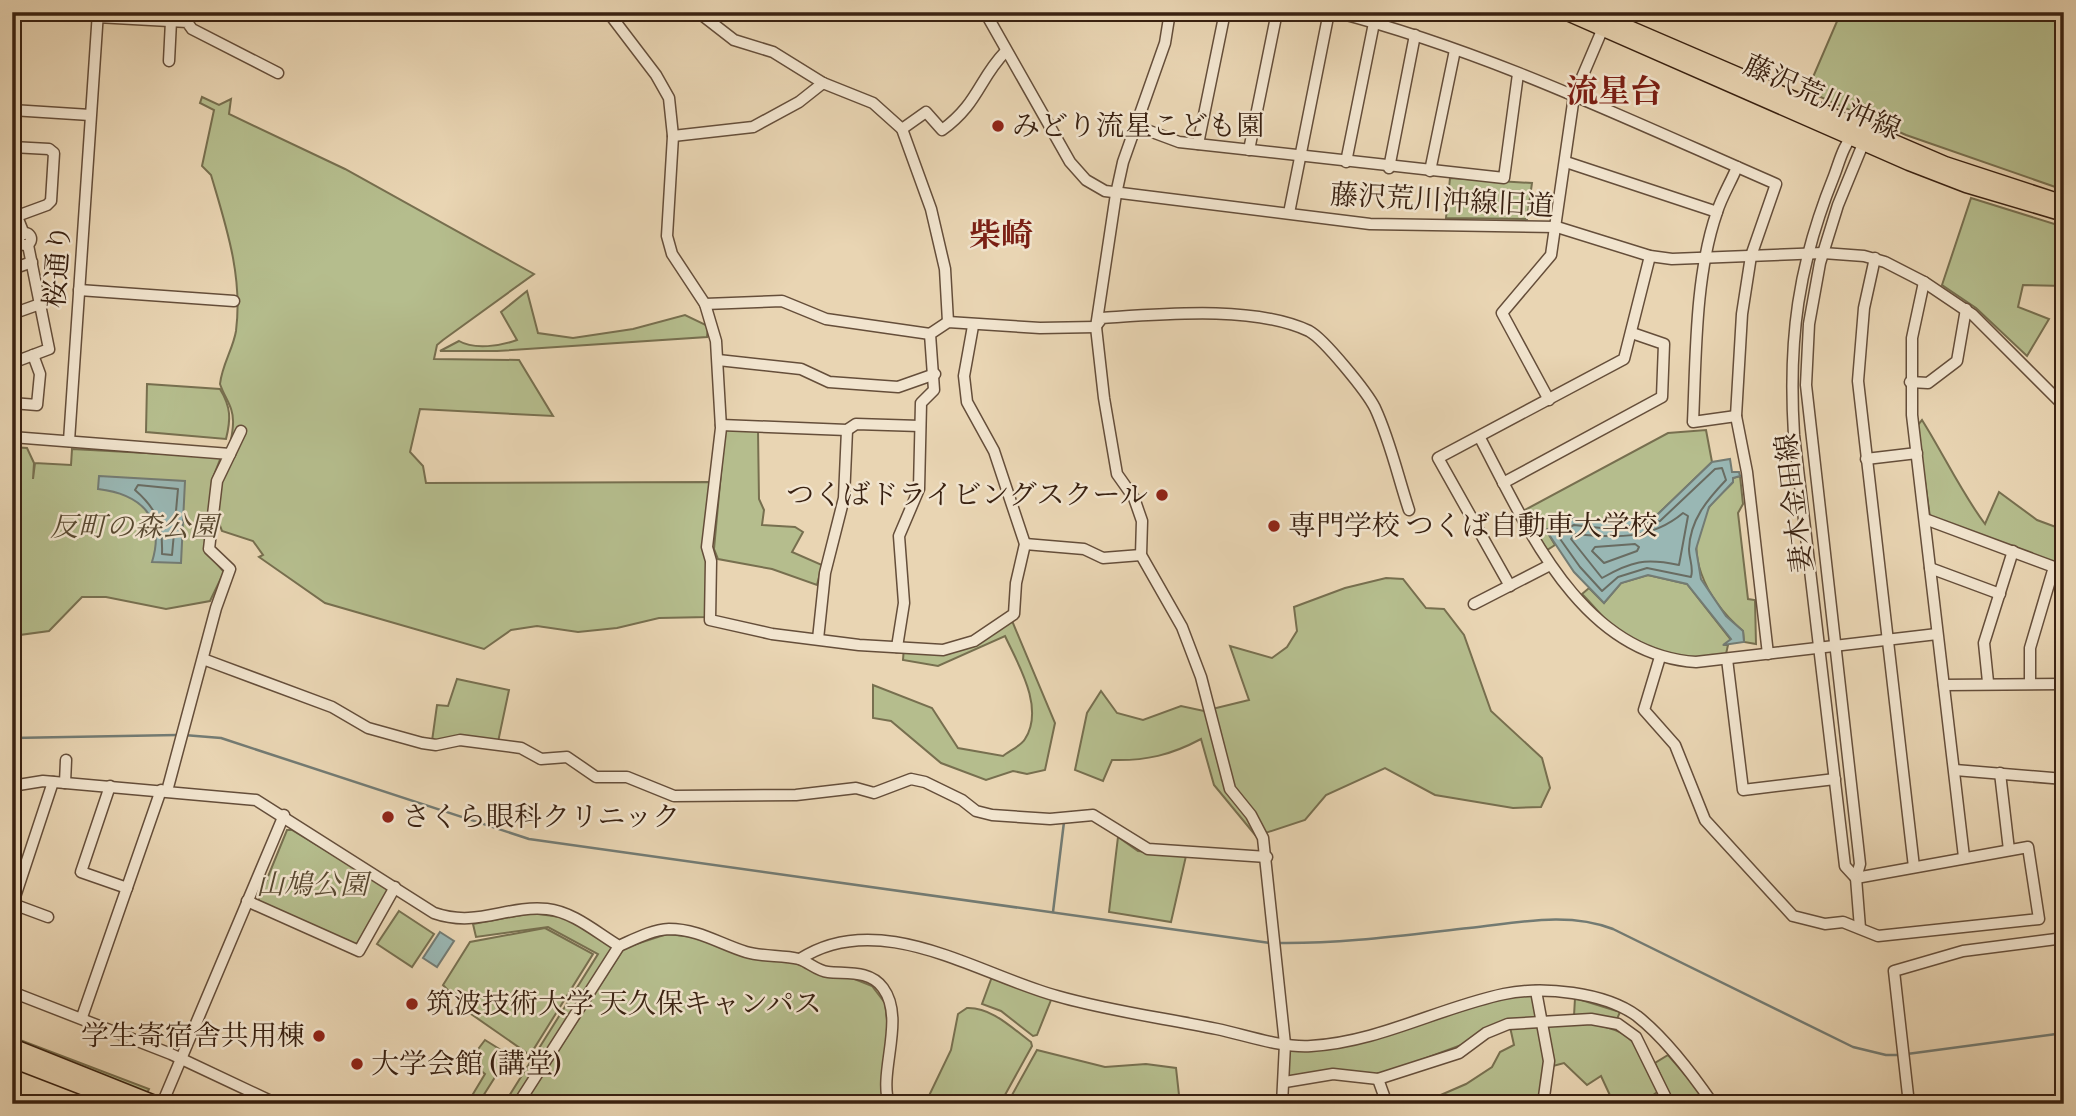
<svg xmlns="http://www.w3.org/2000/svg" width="2076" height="1116" font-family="'Libre Bodoni','Noto Serif JP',serif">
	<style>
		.green { fill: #b5bd8d; stroke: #776f4f; stroke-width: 2 }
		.water { fill: #99b7b4; stroke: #737b73; stroke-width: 2 }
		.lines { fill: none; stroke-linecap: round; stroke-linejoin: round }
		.shore { stroke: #696c62; stroke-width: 2 }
		.stream { stroke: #737b73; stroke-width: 2.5 }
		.minor-casing { stroke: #654e3a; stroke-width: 13 }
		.major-casing { stroke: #392111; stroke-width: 17 }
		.minor { stroke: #f1e4ce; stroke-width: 10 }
		.major { stroke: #e9d5b3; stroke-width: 14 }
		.poi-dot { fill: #8f2418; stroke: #f1e4ce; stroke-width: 2.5 }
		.labels { text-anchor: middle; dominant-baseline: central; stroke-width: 5; stroke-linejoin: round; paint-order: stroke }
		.street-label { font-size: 28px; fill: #392111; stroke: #f1e4ce }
		.poi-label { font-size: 28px; fill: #392111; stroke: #f1e4ce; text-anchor: start }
		.park-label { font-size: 28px; font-style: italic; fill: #584830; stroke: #f1e4ce }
		.quarter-label { font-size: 32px; font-weight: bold; fill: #7a1f14; stroke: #f1e4ce }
	</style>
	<rect width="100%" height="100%" fill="#e9d5b3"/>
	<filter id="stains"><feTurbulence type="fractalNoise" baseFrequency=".00286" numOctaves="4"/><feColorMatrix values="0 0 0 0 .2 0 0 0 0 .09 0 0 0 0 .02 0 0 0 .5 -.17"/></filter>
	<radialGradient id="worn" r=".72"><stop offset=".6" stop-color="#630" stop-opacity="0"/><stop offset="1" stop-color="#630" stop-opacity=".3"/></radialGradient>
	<g class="green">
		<polygon points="1841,12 2064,12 2064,190 1906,135 1807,91"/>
		<path d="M202 97 219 105 231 99 229 114 345 169 534 274 443 340 437 345 434 359 519 360 553 416 420 409 410 452 423 466 426 483 710 482 708 617 659 618 617 628 578 632 537 626 511 630 484 649 325 603 259 557 263 555 253 541 222 531C207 498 232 457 233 424 234 407 225 399 220 384 222 365 233 349 236 331 243 276 226 226 211 175L202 166 214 110 200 103Z"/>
		<polygon points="1450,178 1532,183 1527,219 1446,218"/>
		<polygon points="1971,198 2064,227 2064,286 2023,285 2018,307 2049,319 2027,356 1976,308 1942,285"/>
		<path d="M527 291 538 333 573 338 633 329 685 315 708 326 707 337 497 351H440L459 341C474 350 501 346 517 340L501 312Z"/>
		<path d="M147 384 220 389C231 407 231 419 226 439L146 432Z"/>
		<path d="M1922 420C1944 455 1961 492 1985 524L1999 492 2037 520 2064 530V567L1930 517 1917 426Z"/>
		<polygon points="725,429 758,431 759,499 764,510 762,525 795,527 803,532 792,552 822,565 817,585 772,569 718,559 714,549"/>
		<polygon points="1706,430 1712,462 1658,514 1610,522 1572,518 1546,530 1555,545 1547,550 1523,511 1668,433"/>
		<polygon points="12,447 27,448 34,463 33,479 35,463 71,465 72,449 221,457 212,480 207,552 224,572 210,601 166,609 106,597 82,597 49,631 12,636"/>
		<path d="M1740 476 1743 504 1738 513 1748 599 1755 600 1756 644 1744 642 1743 631C1708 601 1678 550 1710 506 1716 497 1726 490 1733 482V478Z"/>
		<path d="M1648 575 1687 584 1731 640 1725 645H1728L1726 654C1697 664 1646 652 1621 634 1607 623 1595 607 1582 594L1589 588 1604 603 1621 583Z"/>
		<path d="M1386 578 1403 579 1426 608 1444 609 1464 635 1491 711 1542 758 1550 788 1541 807 1513 808 1435 795 1385 768 1326 795 1305 820 1256 836 1214 785 1201 739C1171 755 1146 761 1112 760L1103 781 1075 770 1087 713 1101 691 1117 713 1143 720 1181 706 1204 711 1249 700 1230 646 1272 658 1287 647 1297 631 1294 607 1345 588Z"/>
		<path d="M1010 616 1055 723 1045 770 1027 774 1013 771 986 780 941 763 891 721 873 718V685L932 708 958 748 1003 756C1009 751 1021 746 1025 739 1045 708 1018 664 1005 636L938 666 903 660 904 647H957Z"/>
		<polygon points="457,679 509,690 498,742 432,741 437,705 448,706"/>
		<polygon points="287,830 292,830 386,887 388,891 358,943 354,945 258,901"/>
		<polygon points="1118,837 1138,851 1186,856 1171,922 1109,912"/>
		<polygon points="399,911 434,934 412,967 377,944"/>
		<polygon points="532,913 567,918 611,947 612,951 513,1104 504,1104 598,954 548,927 476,937 473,924"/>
		<polygon points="545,928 593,954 530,1055 471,1014 443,985 470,942"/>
		<polygon points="667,934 703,938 847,976 872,986 885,1003 888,1029 886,1104 524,1104 624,948"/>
		<polygon points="993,974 1049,996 1051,1000 1037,1035 1033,1036 1001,1011 982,1004"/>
		<polygon points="1530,994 1533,997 1536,1016 1534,1018 1383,1074 1293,1079 1288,1076 1288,1050 1364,1041 1506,997"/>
		<polygon points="1575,998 1620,1012 1617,1019 1574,1016"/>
		<path d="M967 1008C992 1007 1013 1029 1031 1042L1032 1046 1000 1104H925L951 1050 958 1014Z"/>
		<path d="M1584 1023C1639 1030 1635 1045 1660 1090L1641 1104H1614L1601 1076 1587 1085 1564 1063 1553 1066 1546 1025Z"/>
		<polygon points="1539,1026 1546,1061 1539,1104 1420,1104 1466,1084 1492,1067 1500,1052 1514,1045 1510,1027"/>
		<polygon points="12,1037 149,1089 147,1093 12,1041"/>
		<polygon points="485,1040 509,1055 478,1104 467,1104 485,1074 469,1061"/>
		<polygon points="1037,1050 1105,1067 1146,1064 1176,1068 1180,1104 1007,1104"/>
		<polygon points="1668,1055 1702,1094 1695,1104 1673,1104 1655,1063"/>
	</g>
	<g class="water">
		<polygon points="1730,459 1732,472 1739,472 1740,476 1733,478 1733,482 1709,507 1696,549 1701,579 1726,616 1743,631 1744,642 1723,645 1731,639 1687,584 1648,575 1621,583 1604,603 1574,572 1546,530 1572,518 1610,522 1658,514 1712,462"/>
		<path d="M99 476 185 481 181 563 152 562C166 517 140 494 98 489Z"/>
		<polygon points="440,932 454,941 437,967 423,958"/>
	</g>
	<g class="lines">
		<g class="shore">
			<path d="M1722 468 1726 480C1707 500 1690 520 1689 549 1689 559 1694 568 1691 577L1647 568 1618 577 1602 591 1580 567 1558 536 1559 532 1574 525 1610 529 1660 521 1715 469Z"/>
			<path d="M138 485 178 489 172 555 162 554C163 525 157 509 135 490Z"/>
			<path d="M1683 513 1688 516 1679 565C1645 558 1632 561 1602 578L1571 539 1575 534C1615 538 1651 540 1683 513Z"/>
			<polygon points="1635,544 1639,547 1637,551 1604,563 1592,551 1595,547"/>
		</g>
		<g class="stream">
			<polyline points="184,735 221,738 529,839 1270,943"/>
			<polyline points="12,738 177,735"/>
			<polyline points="1053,912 1064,822"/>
			<path d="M1277 943C1341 944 1406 935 1469 928 1517 923 1567 911 1613 929L1853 1047 1886 1055H1901"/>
			<polyline points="1907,1054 2064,1033"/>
		</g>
		<defs>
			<g id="minor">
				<polyline points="608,12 656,75 669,98 673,136 667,236 672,254 705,304 716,341 721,428 707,547 711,561 710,620 772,634 859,645 943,650 974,641 1014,614 1016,583 1025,544 994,451 967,402 964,376 973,326"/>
				<polyline points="698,12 734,40 773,52 823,83 873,103 902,129 931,209 945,269 948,322"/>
				<polyline points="985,12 1070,162 1086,180 1105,191 1370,224 1557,227 1650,256 1672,259 1823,253 1864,256 1885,262 1924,282 1973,315 2064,406"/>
				<polyline points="1170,12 1165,43 1123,162 1116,194 1096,327 1104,398 1117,474 1134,498 1142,521 1141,555 1182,627 1201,677 1230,789 1251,815 1263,838 1285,1044 1282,1104"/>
				<path d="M1335 12C1487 51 1631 121 1776 184L1751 256 1742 314 1736 416 1747 472 1768 654"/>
				<polyline points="97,17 187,22 192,29 278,73"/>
				<polyline points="169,61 171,21"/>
				<polyline points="12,110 90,115"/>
				<polyline points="1136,126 1179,142 1504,178 1518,74"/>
				<path d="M902 129 926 112 942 130C978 104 979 79 1005 52"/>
				<path d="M1855 134C1844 142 1839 163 1834 176 1798 265 1788 339 1794 435L1845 866 1856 878"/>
				<polyline points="673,136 753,127 799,102 823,83"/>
				<polyline points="1198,144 1225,12"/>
				<polyline points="12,147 49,149 54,153 51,201 47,205 17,216"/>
				<polyline points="1249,150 1277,12"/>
				<polyline points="1346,162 1374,23"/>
				<polyline points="1566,162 1717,212"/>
				<polyline points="1389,168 1415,35"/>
				<polyline points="1430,171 1455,50"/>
				<polyline points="12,204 24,234"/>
				<polyline points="1289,213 1329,12"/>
				<circle cx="25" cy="239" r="6"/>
				<polyline points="1875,258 1864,308 1858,381 1914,867"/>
				<polyline points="12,269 32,262"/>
				<polyline points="1924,282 1912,338 1912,415 1964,857"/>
				<polyline points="79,290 234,301"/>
				<polyline points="705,304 782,301 826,319 930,334"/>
				<polyline points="12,314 40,304"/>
				<path d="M1096 326 1102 318C1162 314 1254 305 1309 331 1324 339 1367 392 1375 408 1390 440 1398 477 1409 510"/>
				<polyline points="718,360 801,369 829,382 898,387 935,374"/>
				<polyline points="12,363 49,349 28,245"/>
				<polyline points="1910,382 1928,383 1957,361 1966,309"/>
				<polyline points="1549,400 1502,313 1551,255 1574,96 1603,28"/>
				<polyline points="12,403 37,405 40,374 33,355"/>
				<path d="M1736 416 1693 422C1696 356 1695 275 1717 212 1722 196 1731 182 1737 167"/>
				<polyline points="721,425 847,430 856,424 920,426"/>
				<polyline points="12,437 230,454 217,481 209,549 230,569 216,608 167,791"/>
				<path d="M1480 438C1527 527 1581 655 1696 662L1937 634"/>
				<polyline points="69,441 98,12"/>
				<polyline points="230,454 241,431"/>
				<polyline points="1866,459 1917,453"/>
				<polyline points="1503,483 1662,397 1664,344 1632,333"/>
				<polyline points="1925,519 2054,567 2030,648 2030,682"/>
				<polyline points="1025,544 1084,549 1103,558 1141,555"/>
				<polyline points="1930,568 2000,594"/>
				<polyline points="1510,586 1438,458 1624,359 1650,256"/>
				<polyline points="1474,604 1550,565"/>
				<polyline points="818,639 825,573 844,498 847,430"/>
				<polyline points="897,647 904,603 899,536 919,489 921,403 934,390 930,334 948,322 1040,328 1096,327"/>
				<polyline points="1660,657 1644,710 1675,745 1705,820 1793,916 1825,924 1843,922 1878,936 2039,919 2028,847 1856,878"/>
				<polyline points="203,659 332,707 368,728 422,743 436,745 460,740 521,748 541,759 567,757 596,777 627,777 674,796 796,795 856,788 874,793 911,779 925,782 962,800 976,811 992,815 1050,819 1093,815 1148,849 1267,857"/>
				<polyline points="1727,659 1743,790 1835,779"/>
				<polyline points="1988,682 1984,643 2013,551"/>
				<polyline points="1944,685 2064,684"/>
				<polyline points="1955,770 2064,779"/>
				<polyline points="2000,773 2009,850"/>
				<polyline points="65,783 66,760"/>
				<path d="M12 786 43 781 256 800 434 913C477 928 506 905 547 909 574 912 597 933 619 946 635 939 651 930 669 929 698 929 720 944 746 952 763 957 782 955 799 959 809 962 817 971 828 972 847 974 870 970 883 988 906 1019 878 1072 889 1104"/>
				<polyline points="110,786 81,872 127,888"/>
				<polyline points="247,901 359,951 395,887"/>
				<polyline points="13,904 48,917"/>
				<polyline points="12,906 53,782"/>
				<polyline points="1860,928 1856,878 1860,864 1806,385 1809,324 1820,263 1838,205 1863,144 1863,138"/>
				<path d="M800 959C880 907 979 975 1057 996 1109 1011 1164 1018 1217 1029 1246 1035 1281 1048 1311 1046 1379 1042 1438 1008 1504 994 1543 986 1604 992 1637 1016 1664 1037 1693 1075 1713 1104"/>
				<polyline points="1536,991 1549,1061 1543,1104"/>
				<polyline points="12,992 171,1054 277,1104"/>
				<polyline points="82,1017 161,790"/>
				<polyline points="1378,1079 1387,1104"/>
				<polyline points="1285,1082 1333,1074 1378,1079 1459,1053 1486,1033 1508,1024 1591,1019 1618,1024 1636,1037 1669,1104"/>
				<polyline points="162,1104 284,815"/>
				<polyline points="518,1104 619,946"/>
				<polyline points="1909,1104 1894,971 1963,951 2064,938"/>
			</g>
			<g id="major">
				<polyline points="1565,12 1909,163 1966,185 2064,214"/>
				<polyline points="1592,12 1945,164 2064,203"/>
				<polyline points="12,1046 157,1104"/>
				<polyline points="12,1060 126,1104"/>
			</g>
		</defs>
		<use href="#minor" class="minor-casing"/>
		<use href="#major" class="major-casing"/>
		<use href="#minor" class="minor"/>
		<use href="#major" class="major"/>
	</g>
	<g class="poi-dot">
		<circle cx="998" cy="126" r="7"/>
		<circle cx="1162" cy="495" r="7"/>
		<circle cx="1274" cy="526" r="7"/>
		<circle cx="388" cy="817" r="7"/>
		<circle cx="412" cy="1004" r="7"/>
		<circle cx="319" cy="1036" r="7"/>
		<circle cx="357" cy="1064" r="7"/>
	</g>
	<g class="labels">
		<g class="street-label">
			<text transform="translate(1822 98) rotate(24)">藤沢荒川沖線</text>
			<text transform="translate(1442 201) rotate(3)">藤沢荒川沖線旧道</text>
			<text transform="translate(58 266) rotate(-86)">桜通り</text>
			<text transform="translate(1795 503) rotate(-97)">妻木金田線</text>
		</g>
		<g class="poi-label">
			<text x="1012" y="126">みどり流星こども園</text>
			<text x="1148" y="495" text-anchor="end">つくばドライビングスクール</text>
			<text x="1288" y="526">専門学校 つくば自動車大学校</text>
			<text x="402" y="817">さくら眼科クリニック</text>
			<text x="426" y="1004">筑波技術大学 天久保キャンパス</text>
			<text x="305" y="1036" text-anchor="end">学生寄宿舎共用棟</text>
			<text x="371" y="1064">大学会館 (講堂)</text>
		</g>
		<g class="park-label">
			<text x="134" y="527">反町の森公園</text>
			<text x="312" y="885">山鳩公園</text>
		</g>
		<g class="quarter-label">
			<text x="1614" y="92">流星台</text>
			<text x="1001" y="236">柴崎</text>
		</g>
	</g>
	<rect width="2076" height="1116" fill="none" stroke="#e9d5b3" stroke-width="42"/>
	<rect x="14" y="14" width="2048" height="1088" fill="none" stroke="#392111" stroke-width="3.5"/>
	<rect x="21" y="21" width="2034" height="1074" fill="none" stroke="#392111" stroke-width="2"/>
	<rect width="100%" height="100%" filter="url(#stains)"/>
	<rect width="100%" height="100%" fill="url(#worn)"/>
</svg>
